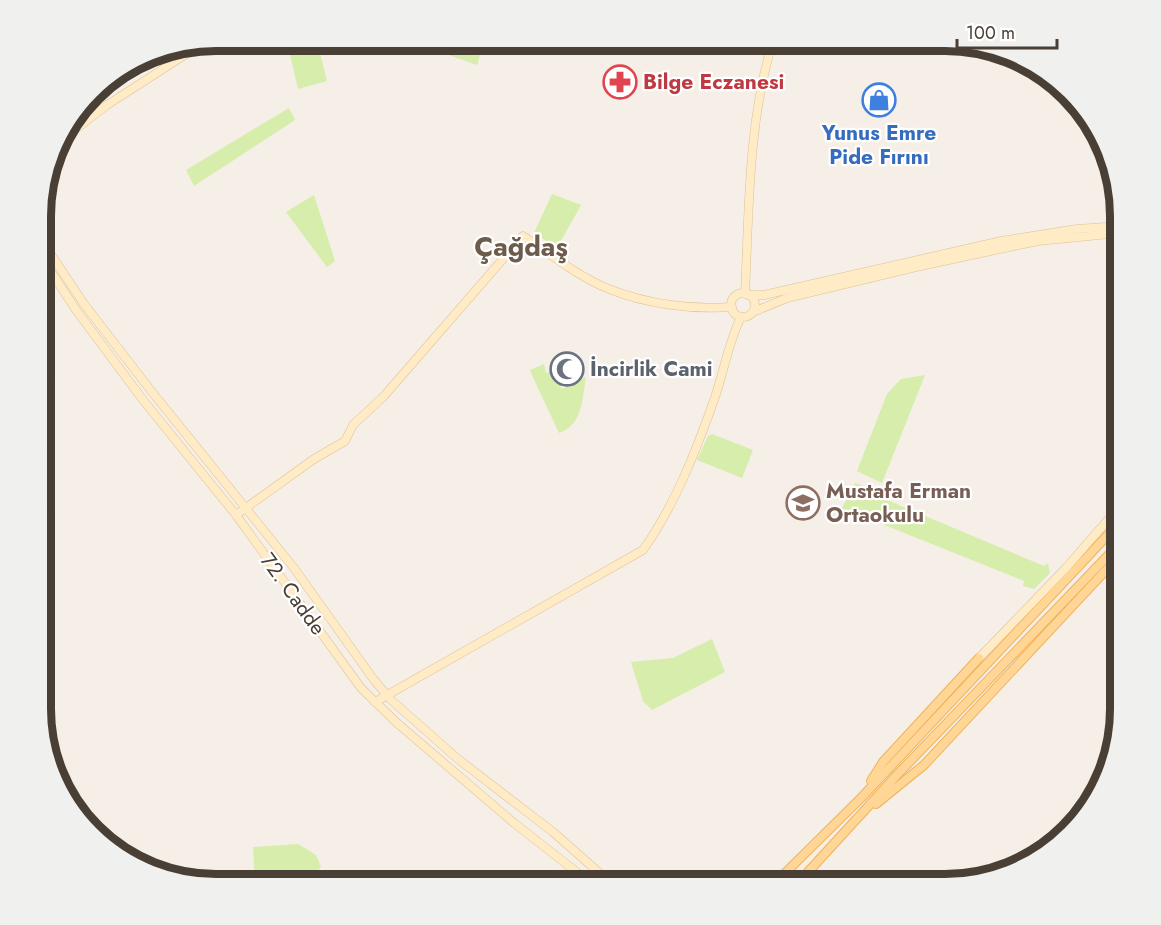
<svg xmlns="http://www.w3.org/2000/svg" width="1161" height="925" font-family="Jost,sans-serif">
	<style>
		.green { fill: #d6edab }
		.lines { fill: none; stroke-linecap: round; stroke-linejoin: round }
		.secondary-casing { stroke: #ddc294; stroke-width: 9 }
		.primary-casing { stroke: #f0b35a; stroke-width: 10 }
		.secondary { stroke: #ffebc6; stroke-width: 8 }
		.primary { stroke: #ffd695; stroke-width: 8 }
		.labels { text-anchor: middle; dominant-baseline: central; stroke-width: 4.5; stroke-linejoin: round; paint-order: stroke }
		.health-label { font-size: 21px; font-weight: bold; fill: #be3a42; stroke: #fff; text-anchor: start }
		.shop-label { font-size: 21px; font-weight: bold; fill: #366cbe; stroke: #fff }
		.worship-label { font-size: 21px; font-weight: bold; fill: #5b616d; stroke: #fff; text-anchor: start }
		.education-label { font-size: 21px; font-weight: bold; fill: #785e54; stroke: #fff; text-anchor: start }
		.street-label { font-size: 21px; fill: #493f35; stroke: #fff }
		.district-label { font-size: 27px; font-weight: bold; fill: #6d5c4b; stroke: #fff }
		.rim { fill: none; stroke: #493f35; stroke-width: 8 }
	</style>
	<rect width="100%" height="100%" fill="#f5efe7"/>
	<g class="green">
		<polygon points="307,41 317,41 327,81 298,89 289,50"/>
		<polygon points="422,41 484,41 477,65 418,44"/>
		<polygon points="289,108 295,120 194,186 186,170"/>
		<polygon points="552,194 581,205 557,248 534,233"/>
		<polygon points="314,195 335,261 327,267 286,212"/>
		<path d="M544 364 546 373 553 371 562 389 586 377C582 400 583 424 559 433L531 373 530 370Z"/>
		<polygon points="925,375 882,483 857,471 887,394 901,379"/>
		<polygon points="712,434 753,450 742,478 697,460 708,436"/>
		<polygon points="855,483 867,487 868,492 1044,566 1048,563 1050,573 1034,589 1023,586 1024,581 852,512 848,516 840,512"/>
		<polygon points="712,639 725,672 652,710 643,701 631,662 673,658"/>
		<polygon points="298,844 316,855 321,867 306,884 255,884 253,847"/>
	</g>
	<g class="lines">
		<defs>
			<g id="secondary">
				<polyline points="59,142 107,105 205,42"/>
				<polyline points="42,241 84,304 152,392 294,568 374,680 390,699 458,759 553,832 612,884"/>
				<polyline points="42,258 76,310 143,400 236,515 361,688 397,723 514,823 592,884"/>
				<circle cx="743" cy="305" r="12"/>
				<path d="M745 294C749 211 748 120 773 41"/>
				<polyline points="748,295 764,295 1001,241 1077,229 1120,226"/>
				<polyline points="753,312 787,298 916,267 1038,241 1120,233"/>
				<path d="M236 515 314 459 345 441 353 425 384 396 523 236C550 254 579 277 609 289 646 304 692 310 732 307"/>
				<polyline points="979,658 1065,569 1120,506"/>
				<path d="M375 702 643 550C675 505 696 451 714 400 724 372 728 343 741 317"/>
			</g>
			<g id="primary">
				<polyline points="871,781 883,762 979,658"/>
				<polyline points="876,804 924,765 1120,555"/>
				<polyline points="774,884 862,797 1120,522"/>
				<polyline points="797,884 896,776 1120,543"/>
			</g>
		</defs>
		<use href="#secondary" class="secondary-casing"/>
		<use href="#primary" class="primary-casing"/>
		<use href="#secondary" class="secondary"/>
		<use href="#primary" class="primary"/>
	</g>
	<defs>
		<symbol id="pharmacy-ring" viewBox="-11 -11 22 22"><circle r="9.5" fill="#fff" stroke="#e0444e" stroke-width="1.5"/><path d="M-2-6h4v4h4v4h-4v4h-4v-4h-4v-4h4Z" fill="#e0444e"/></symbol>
		<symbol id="shop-ring" viewBox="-11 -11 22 22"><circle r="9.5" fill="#fff" stroke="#3f7fe0" stroke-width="1.5"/><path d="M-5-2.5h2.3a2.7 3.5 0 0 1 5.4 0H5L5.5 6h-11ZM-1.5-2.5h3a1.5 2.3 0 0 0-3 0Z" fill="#3f7fe0"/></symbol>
		<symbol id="mosque-ring" viewBox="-11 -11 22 22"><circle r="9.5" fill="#fff" stroke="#6b7280" stroke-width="1.5"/><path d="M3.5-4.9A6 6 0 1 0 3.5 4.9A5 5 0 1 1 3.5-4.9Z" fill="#6b7280"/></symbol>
		<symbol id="school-ring" viewBox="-11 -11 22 22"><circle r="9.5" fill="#fff" stroke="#8d6e63" stroke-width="1.5"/><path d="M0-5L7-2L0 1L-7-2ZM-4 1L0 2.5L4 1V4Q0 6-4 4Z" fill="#8d6e63"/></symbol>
	</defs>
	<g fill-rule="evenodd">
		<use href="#pharmacy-ring" x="601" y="63" width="38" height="38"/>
		<use href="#shop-ring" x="860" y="81" width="38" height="38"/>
		<use href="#mosque-ring" x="548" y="350" width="38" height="38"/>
		<use href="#school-ring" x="784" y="484" width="38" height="38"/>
	</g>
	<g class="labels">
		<g class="health-label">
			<text x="643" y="82">Bilge Eczanesi</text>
		</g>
		<g class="shop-label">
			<text x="879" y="133">Yunus Emre<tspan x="879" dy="24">Pide Fırını</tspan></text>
		</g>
		<g class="worship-label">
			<text x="590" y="369">İncirlik Cami</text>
		</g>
		<g class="education-label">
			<text x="826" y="491">Mustafa Erman<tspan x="826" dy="24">Ortaokulu</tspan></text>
		</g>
		<g class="street-label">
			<text transform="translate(293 594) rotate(54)">72. Cadde</text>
		</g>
		<g class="district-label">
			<text x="521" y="246">Çağdaş</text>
		</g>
	</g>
	<path d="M0 0H1161V925H0ZM216 51H945A165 165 0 0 1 1110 216V709A165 165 0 0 1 945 874H216A165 165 0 0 1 51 709V216A165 165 0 0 1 216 51Z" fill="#f0f0ef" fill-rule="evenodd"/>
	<path class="rim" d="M216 51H945A165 165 0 0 1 1110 216V709A165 165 0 0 1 945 874H216A165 165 0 0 1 51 709V216A165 165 0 0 1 216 51Z"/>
	<path d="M957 39v9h100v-9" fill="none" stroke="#493f35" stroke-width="3"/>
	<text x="966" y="39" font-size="18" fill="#493f35" stroke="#ffffff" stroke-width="4.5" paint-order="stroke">100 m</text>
</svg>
